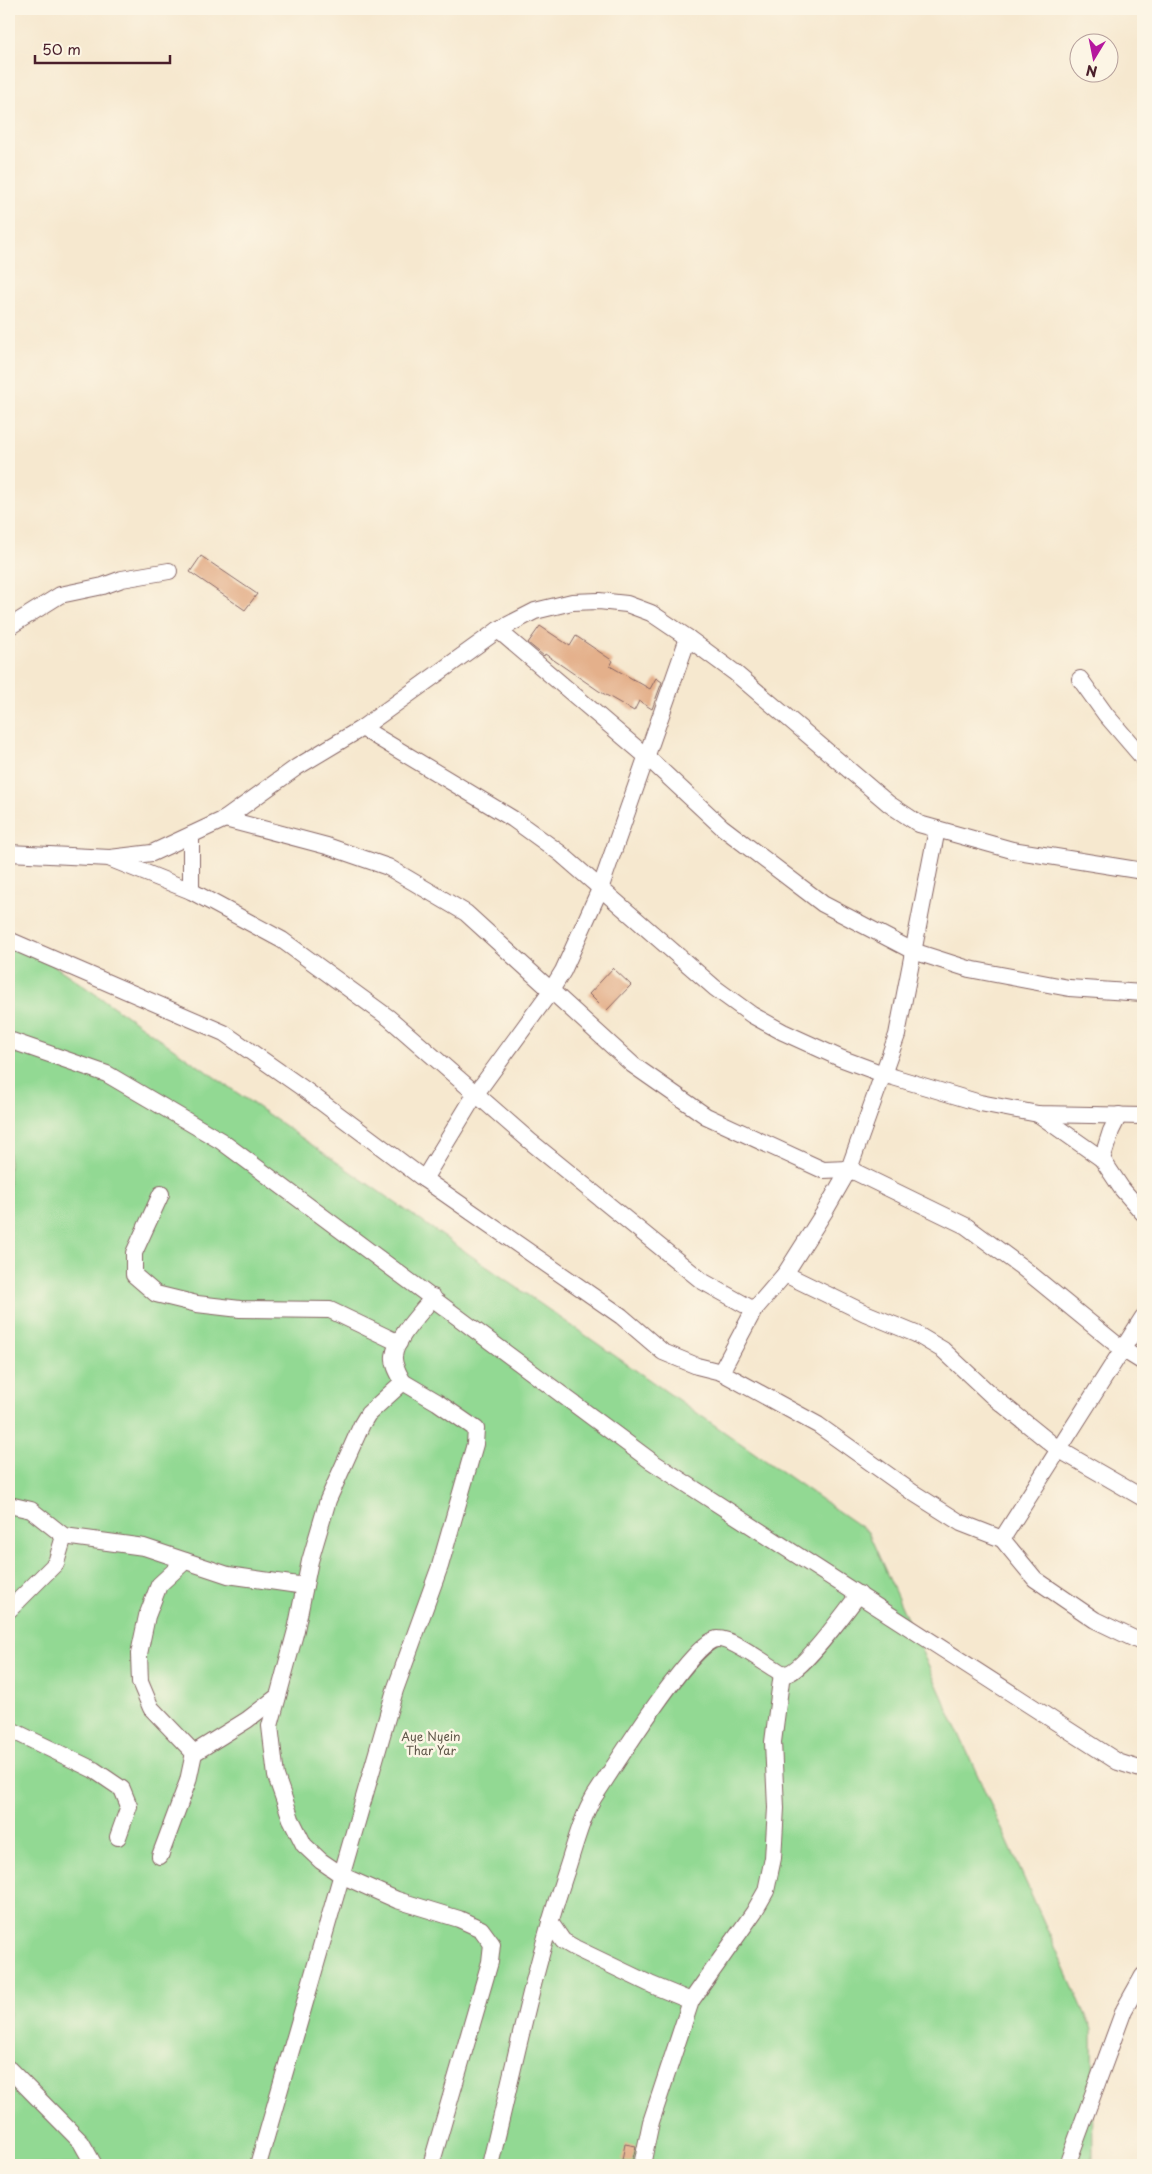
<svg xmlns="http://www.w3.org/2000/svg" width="1152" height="2174" font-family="'Playpen Sans',sans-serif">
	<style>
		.green { fill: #92d993; stroke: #6e7c5f }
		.building { fill: #e4b08b }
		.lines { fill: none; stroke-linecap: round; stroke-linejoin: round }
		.minor-casing { stroke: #866564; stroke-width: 18 }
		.minor { stroke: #fff; stroke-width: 16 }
		.labels { text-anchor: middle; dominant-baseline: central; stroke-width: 5; stroke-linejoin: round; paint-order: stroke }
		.park-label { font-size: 12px; fill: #60574a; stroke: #fcf5e5 }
	</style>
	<rect width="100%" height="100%" fill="#fcf5e5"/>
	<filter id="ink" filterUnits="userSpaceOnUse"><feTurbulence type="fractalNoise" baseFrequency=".02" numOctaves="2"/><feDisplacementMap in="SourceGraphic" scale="10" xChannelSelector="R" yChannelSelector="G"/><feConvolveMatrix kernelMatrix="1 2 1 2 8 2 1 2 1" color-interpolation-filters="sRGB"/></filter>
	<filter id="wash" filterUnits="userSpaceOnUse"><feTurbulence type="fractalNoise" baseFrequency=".0096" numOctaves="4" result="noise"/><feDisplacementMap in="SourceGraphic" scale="20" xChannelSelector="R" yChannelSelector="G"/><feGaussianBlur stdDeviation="1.12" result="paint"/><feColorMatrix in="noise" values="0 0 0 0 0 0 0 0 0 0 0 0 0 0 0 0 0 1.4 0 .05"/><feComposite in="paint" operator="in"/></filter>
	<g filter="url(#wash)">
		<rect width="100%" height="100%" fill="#f6e8cf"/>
		<polygon class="green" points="9,934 868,1532 1092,2029 1093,2165 14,2165 9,2160"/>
		<g id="blocks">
			<g class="building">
				<polygon points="201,556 257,594 245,610 190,572"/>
				<polygon points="540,626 570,646 576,636 613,661 610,666 650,689 656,678 662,682 652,709 639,701 634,711 599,691 545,654 544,656 528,643"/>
				<polygon points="613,968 631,985 606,1011 589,994"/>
				<polygon points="625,2144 636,2146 632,2162 622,2160"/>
			</g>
		</g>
	</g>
	<g filter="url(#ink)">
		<use href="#blocks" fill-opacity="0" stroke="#866564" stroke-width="1"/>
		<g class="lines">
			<defs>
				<g id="minor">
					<polyline points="9,627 60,595 103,586 122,579 169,571"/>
					<polyline points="498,630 647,757 722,827 823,904 913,951 969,969 1069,988 1143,993"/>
					<polyline points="1080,679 1106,715 1143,758"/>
					<polyline points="362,728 513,819 560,853 715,988 752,1015 783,1032 840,1058 883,1074 980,1103 1038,1114 1143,1116"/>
					<polyline points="225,819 327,846 388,867 466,913 633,1065 706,1116 823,1170 849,1169 966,1226 1023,1268 1122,1349 1143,1362"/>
					<polyline points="191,835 191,891"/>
					<polyline points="9,853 110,858 152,853 225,819 297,767 362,728 498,630 535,611 572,602 599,601 627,604 651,613 688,638 734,672 889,804 919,824 1012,850 1143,871"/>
					<polyline points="111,859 191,891 282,940 389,1018 531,1142 702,1281 754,1310"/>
					<polyline points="9,940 224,1033 304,1089 424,1179 621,1316 663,1352 697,1366 721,1372 818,1425 912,1492 961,1523 1002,1539 1035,1579 1095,1620 1143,1643"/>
					<polyline points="9,1040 107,1074 221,1141 651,1461 1118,1762 1143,1770"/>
					<polyline points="1038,1114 1102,1159"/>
					<polyline points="1119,1115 1111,1131 1102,1159 1122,1189 1143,1213"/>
					<polyline points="424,1179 475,1095 550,992 563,971 600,889 688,638"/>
					<polyline points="161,1194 134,1253 134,1275 156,1294 197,1304 240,1309 330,1310 399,1343"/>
					<polyline points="785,1274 865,1313 916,1334 943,1350 991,1395 1058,1449 1143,1498"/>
					<polyline points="721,1372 754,1310 785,1274 825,1211 849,1169 897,1035 937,829"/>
					<polyline points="9,1505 31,1510 64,1536 144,1547 228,1575 305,1586"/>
					<polyline points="1002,1539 1143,1317"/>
					<polyline points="185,1561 159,1585 147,1616 139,1654 140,1682 151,1708 194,1753"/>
					<polyline points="9,1610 56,1563 64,1536"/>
					<polyline points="9,1729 94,1770 122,1789 129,1806 118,1837"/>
					<polyline points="160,1856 188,1781 194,1753 247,1720 277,1697"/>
					<polyline points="550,1922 563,1941 575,1948 652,1985 691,2001"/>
					<polyline points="9,2069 81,2142 94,2165"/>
					<polyline points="258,2165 395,1690 440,1566 475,1444 476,1429 437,1402 403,1382"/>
					<path d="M431 2165 490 1962 492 1944 481 1929 459 1919 397 1900 343 1876 321 1861 304 1845 291 1819 276 1776 270 1726 296 1630 310 1561 328 1500 362 1424 368 1414 403 1382C399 1374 393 1365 394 1356 396 1337 422 1312 433 1297"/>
					<path d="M490 2165C514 2068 533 1970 565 1875 574 1849 580 1821 594 1797 610 1773 694 1638 718 1639 733 1639 761 1661 775 1669 779 1672 784 1675 789 1673 805 1667 847 1610 859 1594"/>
					<polyline points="642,2165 651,2122 691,2001 754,1912 766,1891 773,1858 776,1808 773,1742 782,1673"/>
					<polyline points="1067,2165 1124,2010 1143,1976"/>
				</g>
			</defs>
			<use href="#minor" class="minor-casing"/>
			<use href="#minor" class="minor"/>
		</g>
	</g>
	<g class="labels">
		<g class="park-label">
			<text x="431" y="1736">Aye Nyein<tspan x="431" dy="14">Thar Yar</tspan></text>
		</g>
	</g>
	<rect width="1152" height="2174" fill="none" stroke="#fcf5e5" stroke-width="30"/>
	<g transform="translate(1094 58) rotate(190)"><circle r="24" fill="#fcf5e5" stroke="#b59f9b"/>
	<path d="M0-4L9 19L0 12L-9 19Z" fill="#b5179e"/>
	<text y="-8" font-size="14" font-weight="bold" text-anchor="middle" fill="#4a1f2b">N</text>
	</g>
	<path d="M35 55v8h135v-8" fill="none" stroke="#4a1f2b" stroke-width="2.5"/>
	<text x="42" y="55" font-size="15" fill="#4a1f2b" stroke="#fcf5e5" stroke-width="4" paint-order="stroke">50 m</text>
</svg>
